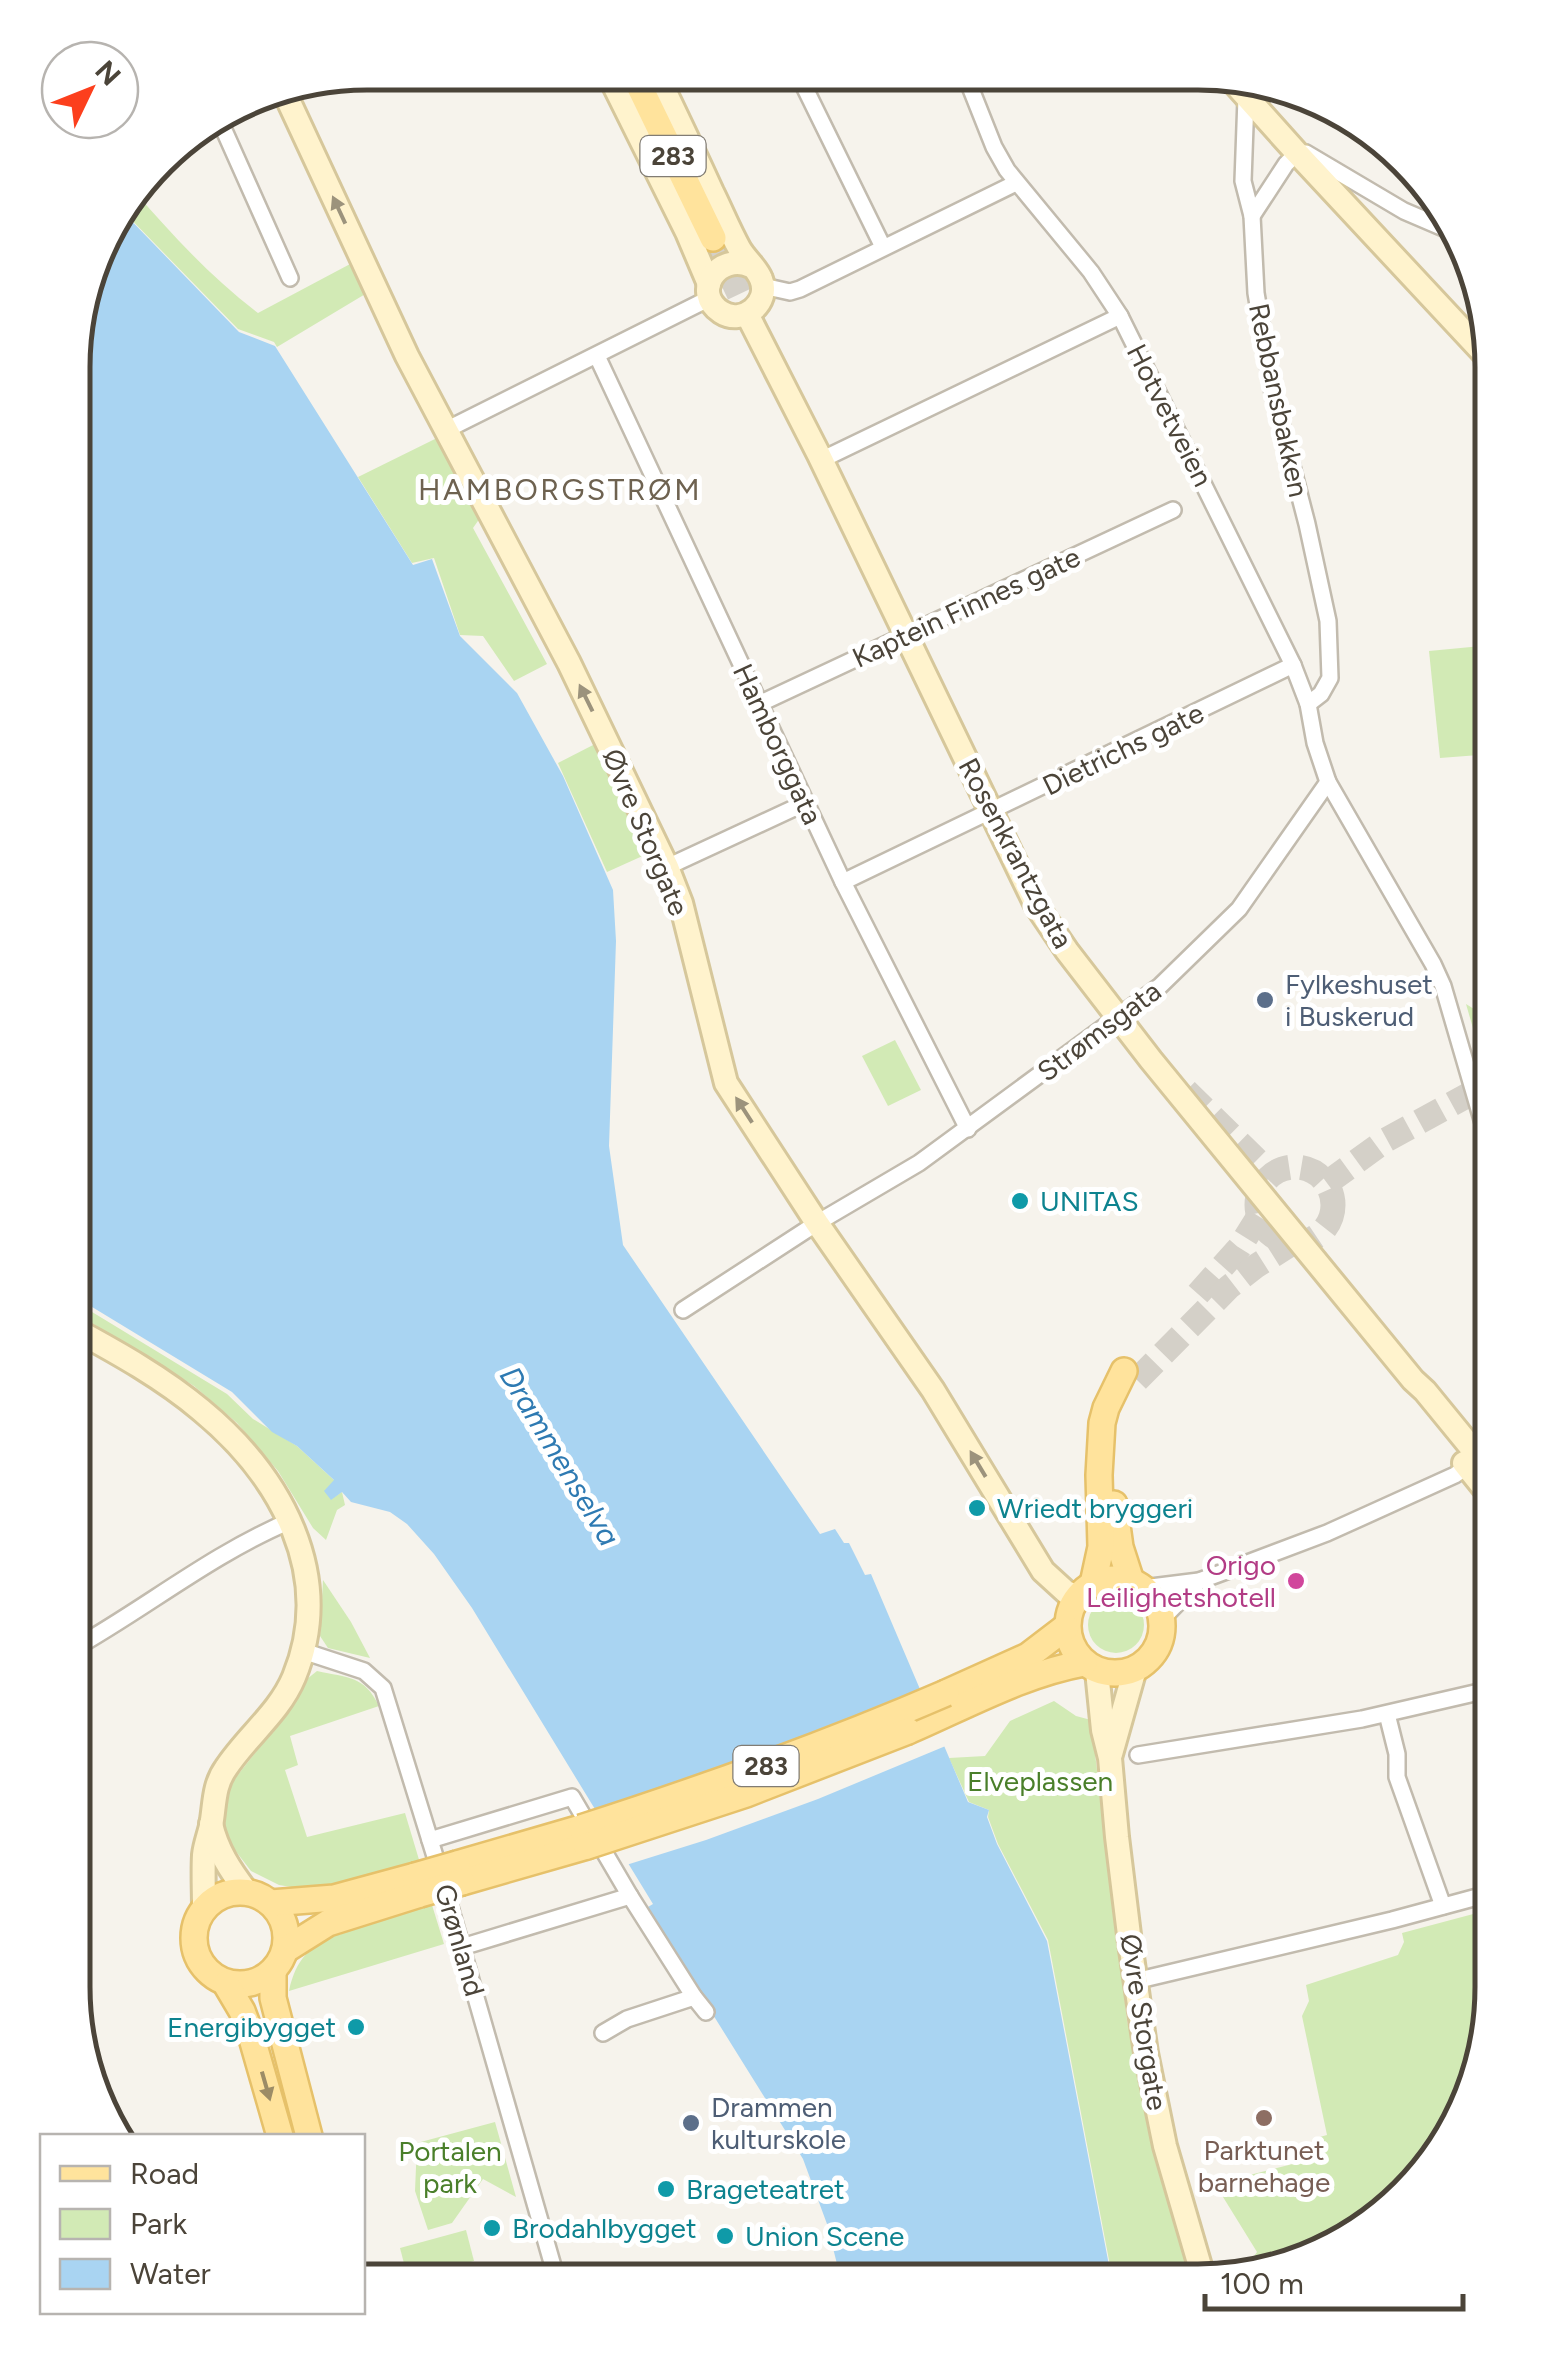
<svg xmlns="http://www.w3.org/2000/svg" width="1565" height="2354" font-family="Figtree,sans-serif">
	<style>
		.green { fill: #d2eab5 }
		.water { fill: #a9d4f2 }
		.pier { fill: #f6f3ec }
		.lines { fill: none; stroke-linecap: round; stroke-linejoin: round }
		.primary-tunnel { stroke: #d4d0c8; stroke-width: 25; stroke-dasharray: 25 12; stroke-linecap: butt }
		.street-casing { stroke: #c2bbae; stroke-width: 20 }
		.secondary-casing { stroke: #d6c79b; stroke-width: 28 }
		.primary-casing { stroke: #e6c16a; stroke-width: 30 }
		.street { stroke: #fff; stroke-width: 15 }
		.secondary { stroke: #fff3cd; stroke-width: 22 }
		.primary { stroke: #ffe39c; stroke-width: 25 }
		.primary-bridge-casing { stroke: #e6c16a; stroke-width: 30; stroke-linecap: butt }
		.primary-bridge { stroke: #ffe39c; stroke-width: 25 }
		.oneway { fill: #9c937c }
		.oneway2 { fill: #9c8c66 }
		.service-dot { fill: #5c6f8a; stroke: #fff; stroke-width: 4 }
		.culture-dot { fill: #0f9aa8; stroke: #fff; stroke-width: 4 }
		.hotel-dot { fill: #d1479c; stroke: #fff; stroke-width: 4 }
		.education-dot { fill: #8d6e63; stroke: #fff; stroke-width: 4 }
		.labels { text-anchor: middle; dominant-baseline: central; stroke-width: 10; stroke-linejoin: round; paint-order: stroke }
		.shield { fill: #fff; stroke: #817c74; stroke-width: 2.5 }
		.shield-label { font-size: 25px; font-weight: bold; fill: #4b4439 }
		.street-label { font-size: 28px; fill: #4b4439; stroke: #fff }
		.service-label { font-size: 28px; fill: #4e5e75; stroke: #fff; text-anchor: start }
		.culture-label { font-size: 28px; fill: #0d838f; stroke: #fff; text-anchor: start }
		.hotel-label { font-size: 28px; fill: #b23c85; stroke: #fff; text-anchor: end }
		.park-label { font-size: 28px; fill: #4a7f2a; stroke: #fff }
		.education-label { font-size: 28px; fill: #785e54; stroke: #fff }
		.neighbourhood-label { font-size: 30px; letter-spacing: 2.5px; fill: #6e6250; stroke: #fff }
		.water-label { font-size: 30px; font-style: italic; fill: #2e7ab2; stroke: #fff }
		.rim { fill: none; stroke: #4b4439; stroke-width: 5 }
	</style>
	<rect width="100%" height="100%" fill="#f6f3ec"/>
	<g class="green">
		<path d="M135 192C173 236 212 278 258 313L352 263 367 293 277 347 274 342 238 329 121 209Z"/>
		<polygon points="439,437 480,518 473,528 547,664 514,681 483,636 460,635 434,558 412,563 358,477"/>
		<polygon points="1492,645 1492,754 1440,758 1429,651"/>
		<polygon points="595,744 647,854 607,872 558,763"/>
		<polygon points="1466,1004 1474,1009 1489,1011 1492,1008 1492,1094"/>
		<polygon points="895,1040 921,1090 888,1106 862,1056"/>
		<polygon points="74,1301 227,1394 253,1419 297,1446 335,1481 331,1499 342,1492 345,1505 337,1510 326,1540 313,1528 278,1471 237,1423 194,1386 74,1312"/>
		<polygon points="323,1580 351,1622 370,1658 328,1648 320,1636"/>
		<circle cx="1116" cy="1625" r="28"/>
		<path d="M317 1671C348 1678 364 1675 379 1706L290 1736 298 1765 285 1770 307 1837 405 1813 420 1863 316 1891 279 1885 251 1871 231 1845 223 1822 226 1790 291 1707 307 1679Z"/>
		<polygon points="1054,1701 1076,1716 1091,1720 1127,2020 1156,2161 1193,2281 1113,2281 1048,1940 998,1844 988,1817 989,1810 969,1802 949,1758 985,1756 1010,1721"/>
		<path d="M432 1905 444 1944 289 1991C296 1958 310 1948 337 1930L339 1935 384 1916Z"/>
		<polygon points="1492,1909 1492,2007 1432,2166 1311,2259 1242,2273 1257,2252 1215,2184 1320,2157 1316,2138 1327,2135 1302,2016 1309,2001 1306,1985 1398,1955 1404,1942 1402,1933"/>
		<polygon points="495,2122 516,2197 483,2179 452,2223 428,2230 415,2191 417,2143"/>
		<polygon points="466,2230 474,2261 408,2279 400,2248"/>
	</g>
	<polygon class="water" points="121,210 239,332 275,346 413,565 432,559 460,636 517,693 563,776 613,890 616,941 609,1146 623,1245 820,1534 835,1529 844,1543 849,1543 865,1575 871,1574 968,1802 989,1810 987,1817 997,1844 1047,1941 1112,2281 841,2280 827,2224 803,2159 667,1941 648,1907 653,1904 472,1608 434,1554 407,1524 390,1512 351,1502 342,1492 331,1500 324,1491 334,1480 297,1446 272,1432 232,1392 74,1296 75,328 112,220"/>
	<polygon class="pier" points="925,1692 948,1745 818,1799 706,1840 623,1866 591,1815 734,1769"/>
	<g class="lines">
		<g class="primary-tunnel">
			<polyline points="713,238 758,334"/>
			<polyline points="1186,1091 1272,1175"/>
			<circle cx="1295" cy="1205" r="38"/>
			<polyline points="1327,1183 1386,1140 1492,1082"/>
			<polyline points="1198,1294 1239,1248 1259,1216"/>
			<polyline points="1137,1380 1229,1287 1256,1266 1294,1242"/>
		</g>
		<defs>
			<g id="street">
				<polyline points="798,74 883,247"/>
				<polyline points="965,74 994,147 1007,170 1091,272 1120,316 1293,665 1308,704 1315,743 1328,782 1433,964 1443,986 1492,1154"/>
				<polyline points="1246,98 1243,181 1252,216 1256,293 1273,393 1307,524 1328,621 1330,678 1321,694 1308,704"/>
				<polyline points="219,119 290,278"/>
				<polyline points="1252,216 1286,164 1297,153 1306,153 1404,211 1453,232"/>
				<polyline points="763,286 790,292 800,289 1016,183"/>
				<polyline points="597,356 843,882 968,1129"/>
				<polyline points="446,430 710,298"/>
				<polyline points="821,460 1120,316"/>
				<polyline points="759,704 1173,510"/>
				<polyline points="667,867 805,803"/>
				<polyline points="843,882 1293,665"/>
				<polyline points="683,1310 817,1223 919,1163 1160,986 1239,909 1328,782"/>
				<polyline points="1143,1588 1199,1581 1237,1567 1327,1533 1455,1475 1473,1462"/>
				<polyline points="1162,1619 1199,1581"/>
				<path d="M73 1649C146 1608 212 1554 290 1521"/>
				<polyline points="303,1651 364,1671 383,1688 442,1879 557,2280"/>
				<polyline points="1387,1714 1397,1754 1397,1777 1443,1906"/>
				<polyline points="1138,1755 1362,1719 1492,1689"/>
				<polyline points="430,1840 572,1797 630,1896 694,1997 706,2012"/>
				<polyline points="462,1947 630,1896"/>
				<polyline points="1135,1981 1392,1920 1492,1893"/>
				<polyline points="603,2033 627,2019 694,1997"/>
			</g>
			<g id="secondary">
				<polyline points="608,73 687,232 709,284"/>
				<path d="M656 73C675 113 694 152 712 192 721 210 729 230 739 248 745 259 757 268 761 279 771 303 742 326 721 312 691 292 718 252 751 266"/>
				<polyline points="1227,75 1297,153 1491,361"/>
				<polyline points="282,87 407,356 569,663 667,867 681,903 726,1083 817,1223 933,1390 1043,1571 1066,1592 1078,1597"/>
				<polyline points="747,314 819,455 1036,905 1067,951 1151,1060 1413,1380 1425,1391 1492,1473"/>
				<path d="M74 1329C118 1353 163 1378 201 1410 281 1476 336 1575 294 1677 279 1713 247 1736 226 1768 213 1786 215 1805 211 1826 209 1835 205 1845 204 1855 203 1872 204 1891 204 1908"/>
				<polyline points="1464,1463 1492,1498"/>
				<polyline points="1097,1671 1103,1730 1110,1758 1117,1837 1130,1943 1146,2053 1165,2146 1204,2280"/>
				<polyline points="1111,1754 1135,1669"/>
				<path d="M211 1824C217 1850 230 1870 246 1891"/>
			</g>
			<g id="primary">
				<polyline points="633,73 713,238"/>
				<polyline points="1114,1504 1120,1547 1131,1581"/>
				<circle cx="1115" cy="1626" r="47"/>
				<polyline points="1093,1584 1101,1547 1099,1475 1102,1423 1106,1408 1124,1371"/>
				<polyline points="946,1693 1028,1656 1066,1627"/>
				<path d="M908 1731C966 1706 1023 1674 1084 1663"/>
				<polyline points="457,1864 581,1828"/>
				<polyline points="462,1882 587,1846"/>
				<circle cx="240" cy="1938" r="46"/>
				<polyline points="271,1903 334,1898 415,1876"/>
				<polyline points="285,1950 328,1923 420,1894"/>
				<polyline points="273,1971 273,1998 309,2136"/>
				<polyline points="226,1984 242,2011 251,2035 280,2136"/>
			</g>
		</defs>
		<use href="#street" class="street-casing"/>
		<use href="#secondary" class="secondary-casing"/>
		<use href="#primary" class="primary-casing"/>
		<use href="#street" class="street"/>
		<use href="#secondary" class="secondary"/>
		<use href="#primary" class="primary"/>
		<defs>
			<g id="primary-bridge">
				<path d="M581 1828C705 1788 826 1745 946 1693"/>
				<polyline points="587,1846 746,1794 908,1731"/>
				<polyline points="415,1876 457,1864"/>
				<polyline points="420,1894 462,1882"/>
			</g>
		</defs>
		<use href="#primary-bridge" class="primary-bridge-casing"/>
		<use href="#primary-bridge" class="primary-bridge"/>
	</g>
	<defs><path id="oneway-solid" d="M-6-.8H1V-3.2L6.5 0L1 3.2V.8H-6Z" transform="scale(2.5)"/></defs>
	<g class="oneway">
		<use href="#oneway-solid" transform="translate(339 210) rotate(-115)"/>
		<use href="#oneway-solid" transform="translate(586 698) rotate(-116)"/>
		<use href="#oneway-solid" transform="translate(744 1110) rotate(-123)"/>
		<use href="#oneway-solid" transform="translate(978 1464) rotate(-121)"/>
	</g>
	<use class="oneway2" href="#oneway-solid" transform="translate(266 2086) rotate(74)"/>
	<g class="service-dot">
		<circle cx="1265" cy="1000" r="10"/>
		<circle cx="691" cy="2123" r="10"/>
	</g>
	<g class="culture-dot">
		<circle cx="1020" cy="1201" r="10"/>
		<circle cx="977" cy="1508" r="10"/>
		<circle cx="356" cy="2027" r="10"/>
		<circle cx="666" cy="2189" r="10"/>
		<circle cx="492" cy="2228" r="10"/>
		<circle cx="725" cy="2236" r="10"/>
	</g>
	<circle class="hotel-dot" cx="1296" cy="1581" r="10"/>
	<circle class="education-dot" cx="1264" cy="2118" r="10"/>
	<g class="labels">
		<g class="shield">
			<rect x="640.5" y="136" width="65" height="40" rx="8"/>
			<rect x="733.5" y="1746" width="65" height="40" rx="8"/>
		</g>
		<g class="shield-label">
			<text x="673" y="156">283</text>
			<text x="766" y="1766">283</text>
		</g>
		<g class="street-label">
			<text transform="translate(1279 400) rotate(78)">Rebbansbakken</text>
			<text transform="translate(1170 415) rotate(63)">Hotvetveien</text>
			<text transform="translate(966 607) rotate(-25)">Kaptein Finnes gate</text>
			<text transform="translate(778 744) rotate(65)">Hamborggata</text>
			<text transform="translate(1123 749) rotate(-26)">Dietrichs gate</text>
			<text transform="translate(646 832) rotate(67)">Øvre Storgate</text>
			<text transform="translate(1016 853) rotate(62)">Rosenkrantzgata</text>
			<text transform="translate(1099 1031) rotate(-37)">Strømsgata</text>
			<text transform="translate(460 1940) rotate(74)">Grønland</text>
			<text transform="translate(1144 2022) rotate(81)">Øvre Storgate</text>
		</g>
		<g class="service-label">
			<text x="1285" y="984">Fylkeshuset<tspan x="1285" dy="32">i Buskerud</tspan></text>
			<text x="711" y="2107">Drammen<tspan x="711" dy="32">kulturskole</tspan></text>
		</g>
		<g class="culture-label">
			<text x="1040" y="1201">UNITAS</text>
			<text x="997" y="1508">Wriedt bryggeri</text>
			<text x="336" y="2027" text-anchor="end">Energibygget</text>
			<text x="686" y="2189">Brageteatret</text>
			<text x="512" y="2228">Brodahlbygget</text>
			<text x="745" y="2236">Union Scene</text>
		</g>
		<g class="hotel-label">
			<text x="1276" y="1565">Origo<tspan x="1276" dy="32">Leilighetshotell</tspan></text>
		</g>
		<g class="park-label">
			<text x="1040" y="1781">Elveplassen</text>
			<text x="450" y="2151">Portalen<tspan x="450" dy="32">park</tspan></text>
		</g>
		<g class="education-label">
			<text x="1264" y="2150">Parktunet<tspan x="1264" dy="32">barnehage</tspan></text>
		</g>
		<g class="neighbourhood-label">
			<text x="560" y="489">HAMBORGSTRØM</text>
		</g>
		<g class="water-label">
			<text transform="translate(560 1456) rotate(59)">Drammenselva</text>
		</g>
	</g>
	<path d="M0 0H1565V2354H0ZM367 90H1198A277 277 0 0 1 1475 367V1987A277 277 0 0 1 1198 2264H367A277 277 0 0 1 90 1987V367A277 277 0 0 1 367 90Z" fill="#fff" fill-rule="evenodd"/>
	<path class="rim" d="M367 90H1198A277 277 0 0 1 1475 367V1987A277 277 0 0 1 1198 2264H367A277 277 0 0 1 90 1987V367A277 277 0 0 1 367 90Z"/>
	<rect x="40" y="2134" width="325" height="180" fill="#ffffff" stroke="#b7b4b0" stroke-width="2.5"/>
	<rect x="60" y="2166" width="50" height="15" fill="#ffe39c" stroke="#b7b4b0" stroke-width="2.5"/>
	<text x="130" y="2184" font-size="30" fill="#4b4439">Road</text>
	<rect x="60" y="2209" width="50" height="30" fill="#d2eab5" stroke="#b7b4b0" stroke-width="2.5"/>
	<text x="130" y="2234" font-size="30" fill="#4b4439">Park</text>
	<rect x="60" y="2259" width="50" height="30" fill="#a9d4f2" stroke="#b7b4b0" stroke-width="2.5"/>
	<text x="130" y="2284" font-size="30" fill="#4b4439">Water</text>
	<g transform="translate(90 90) rotate(47)"><circle r="48" fill="#ffffff" stroke="#b7b4b0" stroke-width="2.5"/>
	<path d="M0-8L18 38L0 25L-18 38Z" fill="#fc3f1d"/>
	<text y="-15" font-size="28" font-weight="bold" text-anchor="middle" fill="#4b4439">N</text>
	</g>
	<path d="M1205 2294v15h258v-15" fill="none" stroke="#4b4439" stroke-width="5"/>
	<text x="1220" y="2294" font-size="30" fill="#4b4439" stroke="#ffffff" stroke-width="8" paint-order="stroke">100 m</text>
</svg>
